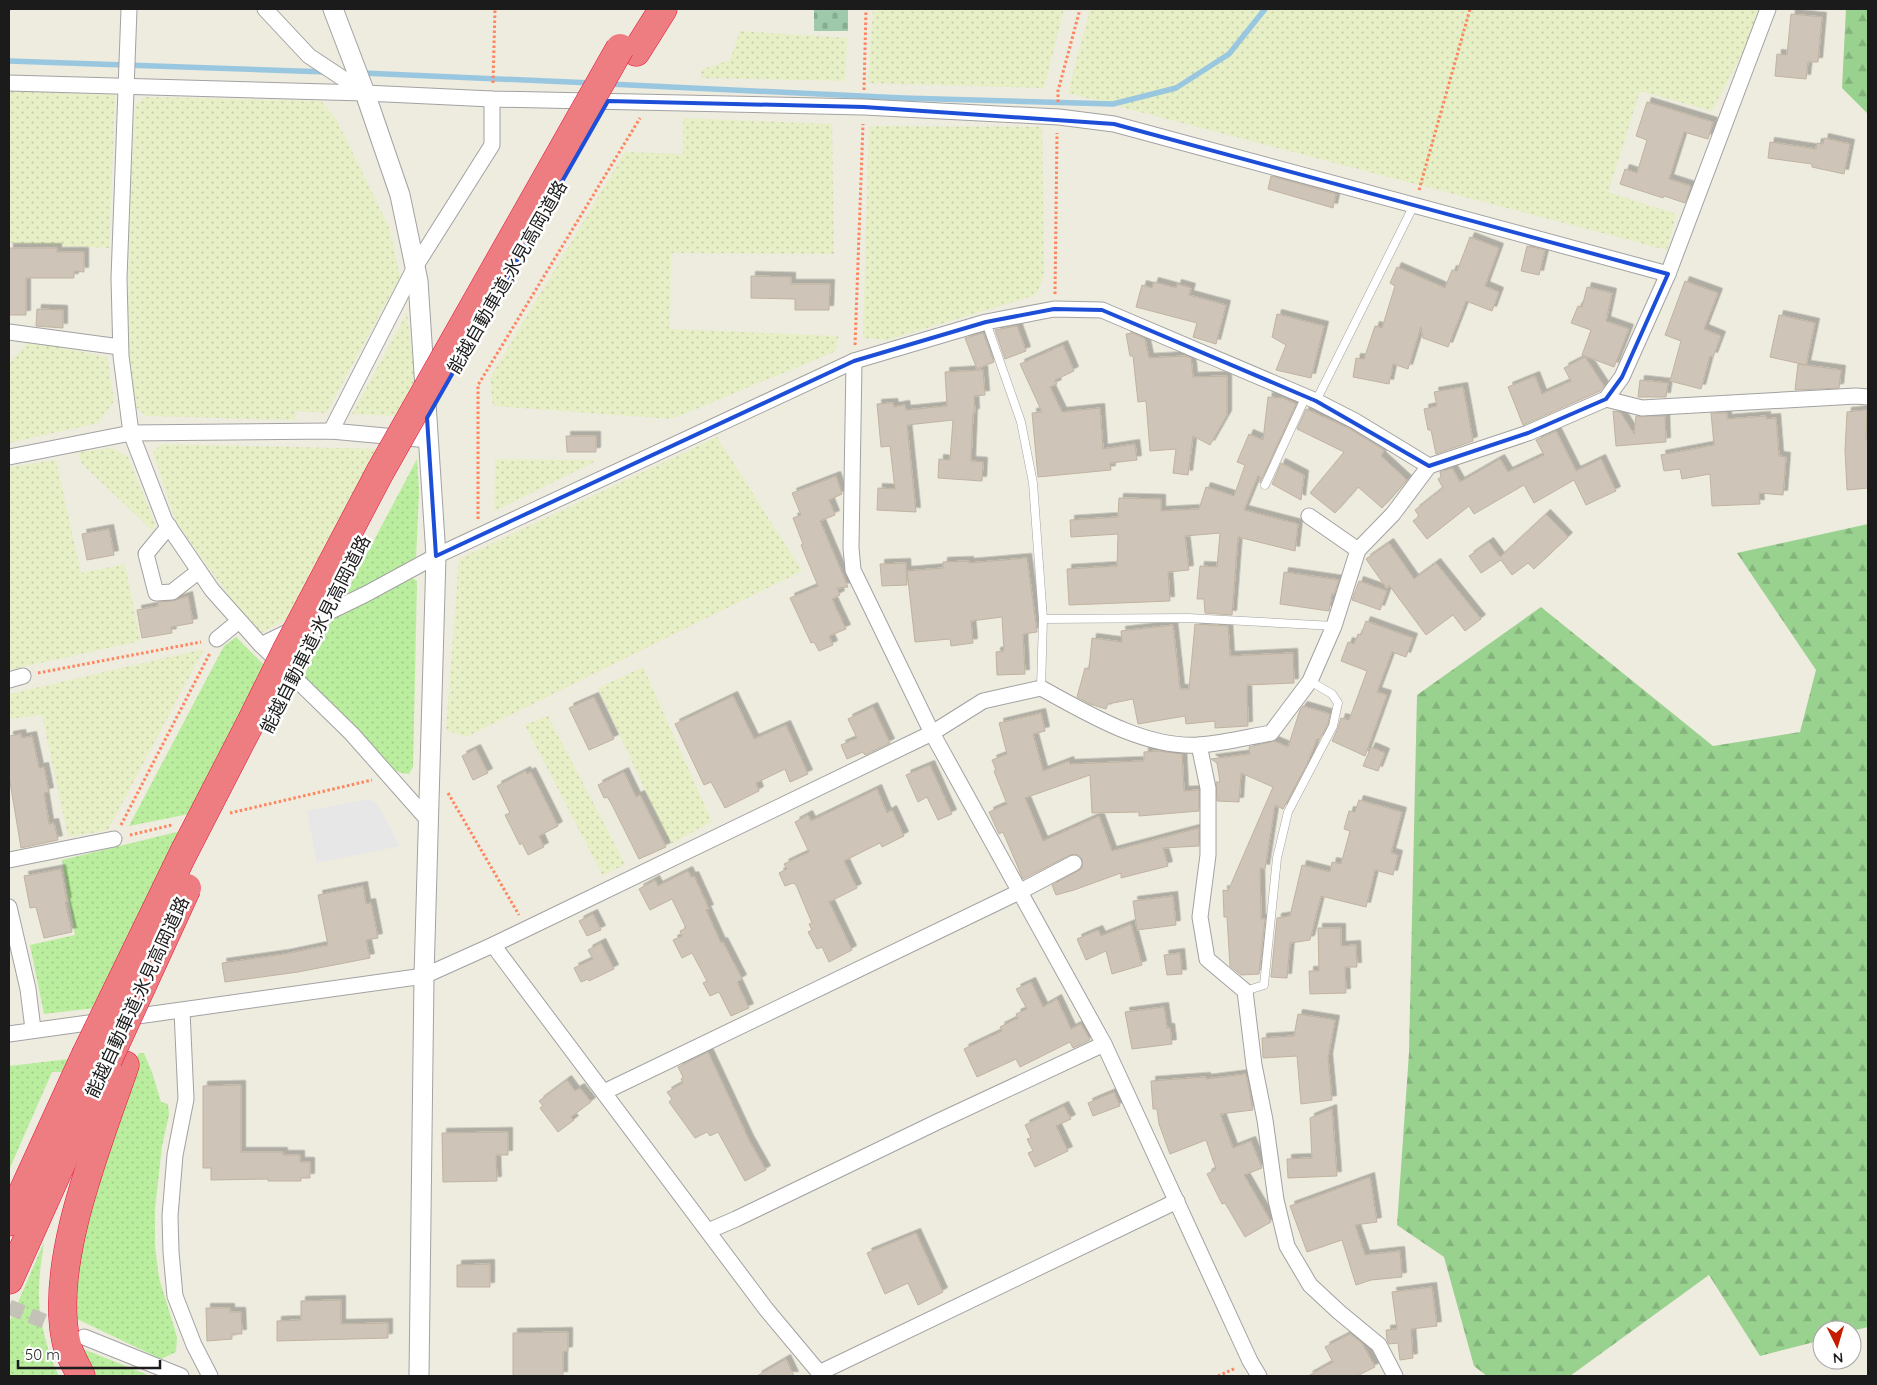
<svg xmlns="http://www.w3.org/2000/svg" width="1877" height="1385" font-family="Quicksand,'Noto Sans JP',sans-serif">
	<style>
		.farmland { fill: url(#farmland-dots) }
		.grass { fill: url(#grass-dots) }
		.forest { fill: url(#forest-firs) }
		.cemetery { fill: url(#cemetery-stones) }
		.parking { fill: #e7e7e7 }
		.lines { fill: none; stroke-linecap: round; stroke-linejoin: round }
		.stream { stroke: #9ac7e0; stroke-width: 5.5 }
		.building { fill: #cec4b8; stroke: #c0b3a0; filter: url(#shadow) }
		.minor-tunnel { stroke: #c4c1b8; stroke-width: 15; stroke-dasharray: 15 8; stroke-linecap: butt }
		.service-casing { stroke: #a2a2a2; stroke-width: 9 }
		.minor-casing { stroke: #a2a2a2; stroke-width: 17 }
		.tertiary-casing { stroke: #a2a2a2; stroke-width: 21 }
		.motorway-casing { stroke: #e5133d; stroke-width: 29 }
		.path { stroke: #ff855e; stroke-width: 3; stroke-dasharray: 2.5 2.5; stroke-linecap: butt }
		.service { stroke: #fff; stroke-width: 8 }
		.minor { stroke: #fff; stroke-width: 15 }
		.tertiary { stroke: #fff; stroke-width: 19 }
		.motorway { stroke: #ee7d82; stroke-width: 28 }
		.motorway-bridge-casing { stroke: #e5133d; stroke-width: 29; stroke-linecap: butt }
		.motorway-bridge { stroke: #ee7d82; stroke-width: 28 }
		.marked { fill: none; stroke: #1d4ed8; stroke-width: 4; stroke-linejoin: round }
		.labels { text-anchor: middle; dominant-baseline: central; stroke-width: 5; stroke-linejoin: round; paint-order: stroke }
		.street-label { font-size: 18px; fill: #1b1b1b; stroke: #fff }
	</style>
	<defs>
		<pattern id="farmland-dots" width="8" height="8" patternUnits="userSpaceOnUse" patternTransform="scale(1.25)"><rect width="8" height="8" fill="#e7efc7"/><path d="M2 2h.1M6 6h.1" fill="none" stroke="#c6ccaa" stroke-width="1.8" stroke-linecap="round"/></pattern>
		<pattern id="grass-dots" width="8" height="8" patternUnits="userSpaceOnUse" patternTransform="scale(1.25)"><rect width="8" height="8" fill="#baee9e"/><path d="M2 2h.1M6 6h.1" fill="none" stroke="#9fcc88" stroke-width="1.8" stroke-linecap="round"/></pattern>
		<pattern id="forest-firs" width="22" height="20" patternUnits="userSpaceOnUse" patternTransform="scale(1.25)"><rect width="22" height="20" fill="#99d18f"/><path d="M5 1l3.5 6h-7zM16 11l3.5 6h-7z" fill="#83b37b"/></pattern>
		<pattern id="cemetery-stones" width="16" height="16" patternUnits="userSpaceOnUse" patternTransform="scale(1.25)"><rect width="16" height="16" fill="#9ec9aa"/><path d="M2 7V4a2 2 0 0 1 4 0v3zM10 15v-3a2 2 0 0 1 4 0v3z" fill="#88ac92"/></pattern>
		<filter id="shadow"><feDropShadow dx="4.5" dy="-4.5" stdDeviation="0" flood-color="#0004"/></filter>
	</defs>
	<rect width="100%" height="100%" fill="#eeebdf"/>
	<g class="farmland">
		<polygon points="873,9 1064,9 1044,88 868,83"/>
		<polygon points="1090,9 1765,9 1712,111 1640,91 1608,192 1676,214 1667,250 1068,93"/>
		<polygon points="740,31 847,38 845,81 701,78 701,70 730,60"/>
		<polygon points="9,91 115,95 109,248 9,243"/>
		<polygon points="145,97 321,101 336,119 389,227 400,277 326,413 296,411 295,420 146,416 135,406 128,353 129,225 135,105"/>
		<polygon points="683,118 832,124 834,254 671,253 670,329 838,336 836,351 672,419 493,406 490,378 625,152 683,154"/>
		<polygon points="869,126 1042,127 1044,277 1036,295 887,340 863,338"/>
		<polygon points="407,313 416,384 398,416 352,414"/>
		<polygon points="29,341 107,357 114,401 98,423 9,443 9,364"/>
		<polygon points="717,437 802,571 466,737 446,730 459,559"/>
		<polygon points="162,444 380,449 291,617 261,633 232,600 176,522 153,452"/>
		<polygon points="112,448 128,457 155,523 153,531 82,464 78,452"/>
		<polygon points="495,459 598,460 494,511"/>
		<polygon points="56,460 81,573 125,564 140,641 9,670 9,467"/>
		<polygon points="204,649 108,830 68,837 42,715 9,719 9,694"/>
		<polygon points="643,667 712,822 670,844 598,688"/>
		<polygon points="548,716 625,864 603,876 525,725"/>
	</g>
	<g class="grass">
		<polygon points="417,459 419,491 416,559 344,597"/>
		<polygon points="411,577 417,581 413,767 409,774 402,773 390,769 367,740 304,676 334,615"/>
		<polygon points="236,637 265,666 194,813 129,826 224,646"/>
		<polygon points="185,830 96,1008 44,1014 30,945 75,935 62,860"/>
		<polygon points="139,1053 144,1053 153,1075 161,1102 168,1104 169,1115 162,1146 155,1209 155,1246 159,1278 177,1337 176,1352 161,1359 75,1318 71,1284 115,1117"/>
		<polygon points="69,1059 62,1072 52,1072 9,1170 9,1066"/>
		<path d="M44 1242C42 1258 39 1273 39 1289 38 1317 47 1352 59 1376H9V1323Z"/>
		<polygon points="83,1349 148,1375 151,1376 96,1376"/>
	</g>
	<g class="forest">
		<polygon points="1846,9 1868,9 1868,114 1842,88"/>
		<polygon points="1868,524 1868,1327 1852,1331 1852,1330 1822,1330 1822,1340 1760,1356 1709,1275 1570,1376 1487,1376 1474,1366 1444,1257 1397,1225 1409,1053 1417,695 1541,607 1713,746 1800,732 1816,670 1737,553"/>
	</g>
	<rect class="cemetery" x="814" y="9" width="34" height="22"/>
	<polygon class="parking" points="369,799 378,805 400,846 317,863 307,811"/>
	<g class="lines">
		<g class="stream">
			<polyline points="9,61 327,72"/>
			<polyline points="362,73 592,83"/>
			<polyline points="609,84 903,98 1113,104 1176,88 1229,54 1265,9"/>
		</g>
	</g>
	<g class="building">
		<polygon points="1791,14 1822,17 1818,62 1808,62 1806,79 1775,76 1777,54 1787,55"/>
		<polygon points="1647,102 1713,122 1708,139 1684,132 1669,179 1691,186 1685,203 1664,196 1663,198 1620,184 1625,169 1637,173 1647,140 1636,136"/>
		<polygon points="1824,138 1850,144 1844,174 1812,167 1812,164 1768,158 1770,142 1816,149 1817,143 1823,144"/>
		<polygon points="1271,176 1336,194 1333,208 1268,189"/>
		<polygon points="1470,237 1499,248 1485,286 1499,292 1492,311 1466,301 1448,347 1423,338 1421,327 1408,369 1393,364 1389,384 1353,377 1356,358 1364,359 1375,326 1382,328 1395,286 1390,283 1397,267 1445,288 1452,270 1457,271"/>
		<polygon points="1527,246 1545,250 1539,275 1521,271"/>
		<polygon points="9,248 57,248 57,252 84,252 84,272 74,271 74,278 26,278 26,315 9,315"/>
		<polygon points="751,276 791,277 791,284 830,284 829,310 795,310 795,299 751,298"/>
		<polygon points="1685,281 1718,293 1704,329 1721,336 1713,357 1710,356 1701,389 1670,381 1681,341 1665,335"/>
		<polygon points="1154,282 1176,288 1177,284 1191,288 1189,295 1226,305 1216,344 1193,337 1197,323 1136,307 1142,285 1152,288"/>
		<polygon points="1587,287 1612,293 1606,321 1629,329 1614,367 1582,355 1591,330 1571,323 1578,306 1582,307"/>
		<polygon points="37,309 63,310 63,328 36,326"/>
		<polygon points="1277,314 1324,326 1311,378 1276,370 1286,345 1272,337"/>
		<polygon points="1779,315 1815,323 1806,365 1770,357"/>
		<polygon points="1017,326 1026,351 1005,359 995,330"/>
		<polygon points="983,333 994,362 977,369 965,338"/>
		<polygon points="1133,333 1145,339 1149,358 1185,356 1191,358 1193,377 1227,376 1227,415 1210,445 1193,436 1188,475 1173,473 1176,449 1150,451 1146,401 1138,402 1133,356 1130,356 1126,334"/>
		<polygon points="1063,345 1074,371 1055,380 1057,384 1050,387 1062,412 1100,408 1103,449 1135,444 1137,460 1110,463 1111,470 1038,477 1032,413 1042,412 1020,364"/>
		<polygon points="1585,357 1604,386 1600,391 1523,425 1508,387 1535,376 1542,394 1571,381 1564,368"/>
		<polygon points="1798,364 1841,370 1839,388 1795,390"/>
		<polygon points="983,370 985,395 974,396 975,413 973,413 971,461 983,462 982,481 938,478 939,459 950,460 953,420 907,425 916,512 877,510 878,488 895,489 890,446 881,447 877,404 893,403 894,407 905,405 906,410 947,406 945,372"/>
		<polygon points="1640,380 1668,383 1666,397 1638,397"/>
		<polygon points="1463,387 1473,441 1436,454 1431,430 1428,430 1424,409 1437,406 1434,392"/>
		<polygon points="1268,397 1283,398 1296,404 1260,483 1260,477 1258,476 1244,510 1298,524 1295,551 1238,537 1232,615 1205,613 1204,599 1197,599 1200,566 1217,567 1220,533 1185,536 1189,570 1168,572 1170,601 1069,605 1067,569 1117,566 1118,534 1071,537 1070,520 1118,517 1119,498 1161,499 1161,511 1199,509 1206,487 1234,496 1245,465 1237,462 1249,434 1263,440"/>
		<polygon points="1306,409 1350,429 1384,450 1381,456 1407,480 1382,508 1358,487 1335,513 1310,493 1344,452 1297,429"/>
		<polygon points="1867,410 1866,440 1868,439 1868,488 1847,490 1845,450 1847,412"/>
		<polygon points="1613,411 1620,412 1634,434 1636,416 1665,416 1666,442 1616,446"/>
		<polygon points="1711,413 1727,413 1727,419 1766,416 1766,419 1776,418 1779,456 1786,457 1783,495 1759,493 1760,504 1712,506 1710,474 1682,479 1680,469 1664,471 1661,455 1714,445"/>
		<polygon points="1556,431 1576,471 1601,459 1616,491 1586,505 1574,480 1534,503 1524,485 1474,514 1469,506 1427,539 1413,521 1419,516 1415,510 1443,488 1438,479 1441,477 1440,472 1452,468 1460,482 1500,459 1508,472 1544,455 1536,440"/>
		<polygon points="566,436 596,436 596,452 567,452"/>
		<polygon points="1281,463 1304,475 1301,500 1272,484"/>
		<polygon points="836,476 842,494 829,500 835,515 820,521 848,587 837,588 840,595 832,599 846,629 829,636 833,645 819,651 814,642 811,643 790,598 818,586 801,545 803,544 793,518 801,515 792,493"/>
		<polygon points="1546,514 1568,537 1534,569 1528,563 1512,575 1501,560 1481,573 1469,556 1489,542 1500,557"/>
		<polygon points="109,529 114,555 87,560 82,534"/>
		<polygon points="1389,543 1414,579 1436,563 1481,619 1465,631 1453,615 1426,635 1389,585 1387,589 1366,559"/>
		<polygon points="1027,558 1037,632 1023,634 1025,674 997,675 996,652 1004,651 1002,617 971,621 973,643 951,646 950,639 915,642 907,571 943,568 943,562 969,561 969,563"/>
		<polygon points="906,563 907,585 882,586 880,564"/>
		<polygon points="1284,572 1339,580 1334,594 1332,593 1329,611 1280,604"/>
		<polygon points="1359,581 1387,591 1380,610 1352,600"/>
		<polygon points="188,596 193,623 171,627 172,633 142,638 137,610 158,606 158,602 173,601"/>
		<polygon points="1366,621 1413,638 1406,657 1392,652 1377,692 1387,695 1365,756 1332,741 1338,728 1341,718 1349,720 1367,671 1341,661 1348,642 1354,644 1358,634 1361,635"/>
		<polygon points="1195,624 1228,626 1230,656 1293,653 1294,683 1247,685 1248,726 1215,728 1215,721 1186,724 1185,716 1138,724 1133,699 1108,704 1106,709 1090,704 1077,697 1085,668 1089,669 1092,638 1122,642 1121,631 1173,625 1180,689 1189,689"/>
		<polygon points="733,696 754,739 786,725 808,774 790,782 785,769 756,783 759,791 725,808 711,782 704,785 675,724"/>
		<polygon points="594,697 614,739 589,750 569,708"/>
		<polygon points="1303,706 1330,714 1328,724 1319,740 1317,739 1306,766 1283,809 1275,805 1265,869 1260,868 1261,919 1265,919 1259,974 1241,975 1230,966 1227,917 1224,917 1223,890 1228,891 1273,787 1241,773 1239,802 1217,801 1216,782 1220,782 1217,763 1211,759 1250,754 1249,747 1274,741 1288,747 1300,710"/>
		<polygon points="873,707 890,743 865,755 863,752 847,759 841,745 857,738 848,719"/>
		<polygon points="1041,713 1045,731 1033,734 1043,771 1069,761 1070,764 1144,761 1144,752 1159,751 1182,754 1184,791 1199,790 1199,811 1139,816 1139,812 1092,813 1090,775 1025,798 1043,841 1099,816 1112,851 1199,828 1199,846 1163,848 1168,866 1121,878 1121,873 1074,890 1056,895 1052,885 1078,871 1082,868 1082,859 1079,855 1070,855 1023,879 1003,832 999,834 989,812 1007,804 994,771 996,770 992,760 1007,754 999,723"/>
		<polygon points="21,734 22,738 32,736 39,768 44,767 49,792 44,793 49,824 54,823 58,840 21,848 9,776 9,736"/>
		<polygon points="1371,747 1385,753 1378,771 1363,766"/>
		<polygon points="476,749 488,773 473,780 462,756"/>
		<polygon points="930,765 952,814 938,820 927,797 918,802 906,775"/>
		<polygon points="526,771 527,774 531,772 558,826 539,836 544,847 528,855 522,843 520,845 505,815 510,813 497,786"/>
		<polygon points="624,772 636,797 640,795 666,847 639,859 611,803 607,797 604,798 598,785"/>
		<polygon points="877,789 887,813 892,810 904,836 882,847 880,843 844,861 857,888 829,902 852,950 829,962 822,947 817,949 808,932 812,930 809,924 812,923 796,885 793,883 785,886 779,873 787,869 784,864 809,852 795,822 808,815 811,821"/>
		<polygon points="1359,800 1402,812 1391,853 1398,855 1393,875 1375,870 1366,907 1321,896 1310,940 1290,943 1287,978 1271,977 1277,918 1290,916 1302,865 1330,872 1332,862 1341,864 1350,831 1344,829 1349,811 1355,812"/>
		<polygon points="61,869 67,902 65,902 72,932 44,938 36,907 30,908 24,876"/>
		<polygon points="688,871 691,877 694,876 709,909 706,910 721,943 723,942 742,979 737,982 749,1008 731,1016 719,992 710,996 703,983 707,981 692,953 682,958 673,940 682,936 680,931 686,928 672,899 650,910 639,889 655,880 658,886"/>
		<polygon points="363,886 366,904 371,903 378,938 366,940 370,958 298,972 225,982 222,963 285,954 328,945 318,895"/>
		<polygon points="1173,896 1176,925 1137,930 1133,901"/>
		<polygon points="593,914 601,930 587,936 579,921"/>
		<polygon points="1131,924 1142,965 1112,974 1106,951 1086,960 1077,939 1098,930 1101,936"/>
		<polygon points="1318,928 1341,928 1341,946 1356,945 1357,967 1345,967 1346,993 1310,994 1309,971 1319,971"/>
		<polygon points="601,943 614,969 589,981 588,979 581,982 574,968 593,959 588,950"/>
		<polygon points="1180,953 1182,974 1167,975 1164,955"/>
		<polygon points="1031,982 1043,1007 1057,999 1071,1029 1081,1024 1090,1040 1073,1048 1070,1042 1020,1067 1016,1059 977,1077 964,1049 1002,1031 1000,1027 1018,1018 1016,1014 1027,1009 1016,989"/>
		<polygon points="1164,1007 1167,1028 1170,1028 1172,1044 1132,1049 1125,1012"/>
		<polygon points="1298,1014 1335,1020 1328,1058 1332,1100 1301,1104 1297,1056 1263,1058 1262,1038 1294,1036"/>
		<polygon points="708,1052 749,1140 766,1170 745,1181 718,1132 710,1136 707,1132 695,1138 669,1102 672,1099 667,1092 683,1083 681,1079 683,1077 678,1067"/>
		<polygon points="1246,1074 1253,1110 1220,1114 1233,1148 1251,1141 1262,1168 1244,1175 1271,1222 1245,1237 1225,1203 1222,1204 1207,1174 1216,1169 1206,1140 1170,1154 1159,1124 1157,1109 1153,1109 1151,1081 1206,1077 1206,1079"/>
		<polygon points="567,1080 575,1091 580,1088 591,1102 571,1117 574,1120 558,1132 540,1108 543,1106 539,1101"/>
		<polygon points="241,1085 241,1152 283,1152 283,1155 300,1155 300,1162 310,1162 310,1178 301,1178 301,1181 268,1181 268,1179 211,1180 211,1168 203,1168 203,1086"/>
		<polygon points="1114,1092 1120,1106 1093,1116 1088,1103"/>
		<polygon points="1064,1106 1071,1119 1056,1126 1068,1151 1035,1167 1028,1153 1033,1151 1027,1139 1031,1138 1025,1125"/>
		<polygon points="1332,1109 1337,1176 1288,1178 1287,1159 1312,1158 1310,1118"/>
		<polygon points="508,1132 508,1155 496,1155 497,1181 443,1182 442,1133"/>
		<polygon points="1370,1177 1377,1222 1355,1225 1365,1255 1400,1251 1402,1277 1371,1280 1356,1285 1342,1240 1307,1252 1290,1206"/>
		<polygon points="916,1233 943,1292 918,1305 908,1283 885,1294 867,1253"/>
		<polygon points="490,1264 490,1287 457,1287 457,1265"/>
		<polygon points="1432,1287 1437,1326 1411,1329 1413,1358 1400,1360 1398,1343 1389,1344 1387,1340 1386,1330 1397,1329 1392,1292"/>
		<polygon points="341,1300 341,1324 388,1323 388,1338 277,1341 277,1321 301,1320 301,1301"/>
		<polygon points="206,1308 230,1308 230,1312 241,1312 242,1334 232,1334 232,1339 207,1341"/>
		<polygon points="568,1332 568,1351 563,1352 563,1376 513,1376 513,1333"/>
		<polygon points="1350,1334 1362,1343 1375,1367 1357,1376 1308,1376 1333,1362 1325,1347"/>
		<polygon points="786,1359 794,1376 757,1376"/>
	</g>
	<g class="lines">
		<polyline class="minor-tunnel" points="9,1307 69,1331"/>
		<defs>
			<g id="service">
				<polyline points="986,322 1021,422 1033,483 1043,619 1041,688"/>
				<polyline points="1316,401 1414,205"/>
				<polyline points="1265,485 1306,396"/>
				<polyline points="1043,619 1188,618 1334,626"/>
				<polyline points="1245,991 1264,985 1277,858 1288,812 1333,726 1338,703 1332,694 1310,681"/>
			</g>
			<g id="minor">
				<polyline points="129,9 119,278 121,356 131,433 165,521 212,590 261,645 352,734 428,820"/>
				<polyline points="265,9 309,56 365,93"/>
				<polyline points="9,83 365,93 492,99 864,107 1059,117 1114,124 1668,274"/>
				<polyline points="9,332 120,347"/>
				<polyline points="854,361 851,548 853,570 932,733 1104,1044 1250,1361 1259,1376"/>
				<polyline points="1606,399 1642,408 1856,396 1868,397"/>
				<polyline points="331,431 415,267 492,145 492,99"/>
				<polyline points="9,457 131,433 331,431 429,440"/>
				<polyline points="1309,516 1358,550"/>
				<polyline points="169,526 146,554 156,593 172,592 199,571"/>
				<polyline points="217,639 239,621"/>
				<polyline points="261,645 366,594 436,556 854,361 986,322 1054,309 1102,310 1316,401 1355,421 1429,466"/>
				<polyline points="9,680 23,676"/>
				<polyline points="1199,745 1208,788 1208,855 1200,917 1207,959 1245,991 1254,1065 1265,1120 1276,1200 1287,1246 1310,1285 1339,1312 1379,1345 1395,1376"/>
				<polyline points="9,860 114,839"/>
				<polyline points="9,907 28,989 33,1029"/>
				<polyline points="493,945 766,1309 822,1376"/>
				<polyline points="182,1011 186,1099 175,1155 170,1216 171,1252 175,1296 194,1345 210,1376"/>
				<path d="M9 1034 424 976 493 945 932 733 983 701 1041 688C1087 713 1145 749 1200 745 1224 743 1248 737 1271 733L1310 681 1334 626 1358 550 1393 514 1429 466 1528 433 1606 399 1622 377 1668 274 1768 9"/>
				<polyline points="604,1092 1019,892 1074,863"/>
				<polyline points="708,1231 736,1219 937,1122 1104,1044"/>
				<polyline points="84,1337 181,1376"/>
				<polyline points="819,1373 1177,1201"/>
			</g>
			<polyline id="tertiary" points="333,9 365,93 400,195 418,281 436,556 424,976 419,1376"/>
			<g id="motorway">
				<polyline points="636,52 663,9"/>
				<polyline points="9,1222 85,1056"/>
				<polyline points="9,1280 108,1060"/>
				<path d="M81 1376C76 1365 68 1353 66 1341 49 1261 99 1142 125 1065"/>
			</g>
		</defs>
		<use href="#service" class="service-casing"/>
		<use href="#minor" class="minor-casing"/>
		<use href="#tertiary" class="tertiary-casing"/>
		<use href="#motorway" class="motorway-casing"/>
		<g class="path">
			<polyline points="493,83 495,9"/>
			<polyline points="864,90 866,9"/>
			<polyline points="1058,102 1058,91 1080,9"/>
			<polyline points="1419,190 1470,9"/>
			<polyline points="1055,294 1057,133"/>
			<polyline points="855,345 863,124"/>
			<polyline points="478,519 478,385 640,118"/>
			<polyline points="38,673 201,642"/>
			<polyline points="448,793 519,915"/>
			<polyline points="230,813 372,780"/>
			<polyline points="121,825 210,653"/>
			<polyline points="130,835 172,825"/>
			<polyline points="1218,1376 1236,1368"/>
		</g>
		<use href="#service" class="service"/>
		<use href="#minor" class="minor"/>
		<use href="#tertiary" class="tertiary"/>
		<use href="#motorway" class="motorway"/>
		<defs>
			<g id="motorway-bridge">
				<polyline points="85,1056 183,854 253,718 287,649 380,472 620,48"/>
				<polyline points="108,1060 187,888"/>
			</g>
		</defs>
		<use href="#motorway-bridge" class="motorway-bridge-casing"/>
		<use href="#motorway-bridge" class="motorway-bridge"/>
	</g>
	<path class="marked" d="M608 101 864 107 1114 124 1668 274 1622 377 1606 399 1528 433 1429 466 1316 401 1102 310 1054 309 986 322 854 361 436 556 427 418Z"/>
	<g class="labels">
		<g class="street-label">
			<text transform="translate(507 277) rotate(-60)">能越自動車道;氷見高岡道路</text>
			<text transform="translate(315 634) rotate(-63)">能越自動車道;氷見高岡道路</text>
			<text transform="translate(137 997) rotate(-65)">能越自動車道;氷見高岡道路</text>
		</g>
	</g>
	<rect width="1877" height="1385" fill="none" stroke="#1b1b1b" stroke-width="20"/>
	<g transform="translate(1837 1345) rotate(175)"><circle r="24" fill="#ffffff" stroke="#a4a4a4"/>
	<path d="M0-4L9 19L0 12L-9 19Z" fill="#c51c00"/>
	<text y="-8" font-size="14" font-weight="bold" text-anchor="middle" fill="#1b1b1b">N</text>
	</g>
	<path d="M18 1360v8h142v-8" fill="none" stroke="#1b1b1b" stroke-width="2.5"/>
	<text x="25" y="1360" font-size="15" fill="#1b1b1b" stroke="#ffffff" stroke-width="4" paint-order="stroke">50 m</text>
</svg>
